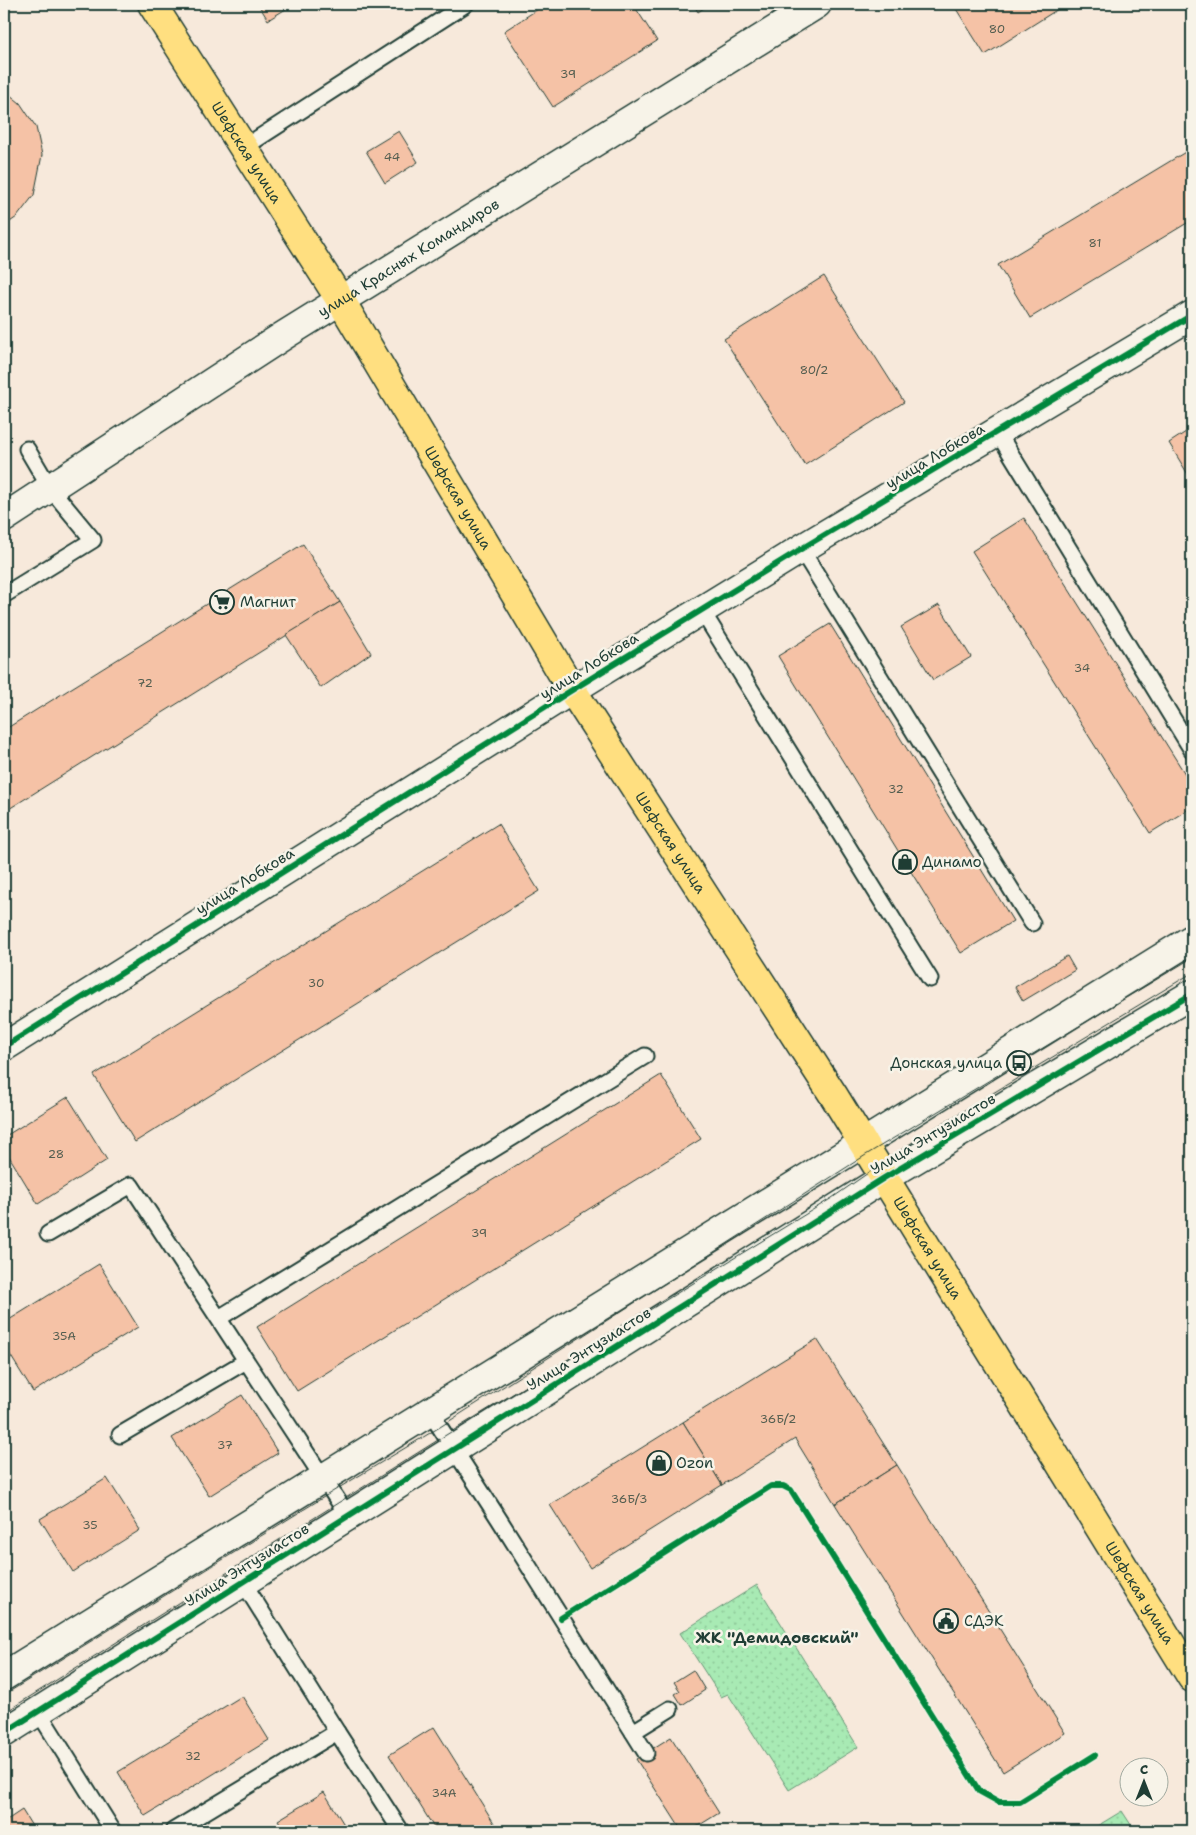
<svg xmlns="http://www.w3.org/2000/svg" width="1196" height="1835" font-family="'Shantell Sans',sans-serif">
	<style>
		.park { fill: url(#park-dots); stroke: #649474 }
		.building { fill: #f5c2a6; stroke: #1f3d34 }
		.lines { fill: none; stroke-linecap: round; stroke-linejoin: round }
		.lane-casing { stroke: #1f3d34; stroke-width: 19 }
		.street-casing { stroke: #1f3d34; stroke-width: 31 }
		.secondary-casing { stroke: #1f3d34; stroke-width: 31 }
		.primary-casing { stroke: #1f3d34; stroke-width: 31 }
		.lane { stroke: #f7f3e8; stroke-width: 15 }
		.street { stroke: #f7f3e8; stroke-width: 28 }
		.secondary { stroke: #f7f3e8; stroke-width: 28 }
		.primary { stroke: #ffdf80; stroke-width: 28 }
		.tram { stroke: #1f3d34; stroke-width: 1 }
		.cycleway-casing { stroke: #f7f3e8; stroke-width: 9 }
		.cycleway { stroke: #00873e; stroke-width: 6 }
		.labels { text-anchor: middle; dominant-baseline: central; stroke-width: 5; stroke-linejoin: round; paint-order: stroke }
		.number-label { font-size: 12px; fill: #545e50 }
		.street-label { font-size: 15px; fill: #1f3d34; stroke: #f7f3e8 }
		.poi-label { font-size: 15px; fill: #1f3d34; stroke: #f7f3e8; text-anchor: start }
		.neighbourhood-label { font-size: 16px; font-weight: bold; fill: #1f3d34; stroke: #f7f3e8 }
	</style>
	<defs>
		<pattern id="park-dots" width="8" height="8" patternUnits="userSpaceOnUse" patternTransform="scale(1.25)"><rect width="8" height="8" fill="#a8eab4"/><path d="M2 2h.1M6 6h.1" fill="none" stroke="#90ca9b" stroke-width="1.8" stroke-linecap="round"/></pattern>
	</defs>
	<rect width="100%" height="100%" fill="#f7e9db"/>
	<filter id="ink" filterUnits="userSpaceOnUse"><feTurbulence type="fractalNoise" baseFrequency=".02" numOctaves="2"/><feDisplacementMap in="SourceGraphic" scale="10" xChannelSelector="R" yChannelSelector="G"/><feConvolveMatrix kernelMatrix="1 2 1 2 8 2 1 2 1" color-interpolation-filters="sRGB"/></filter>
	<g filter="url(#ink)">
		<g class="park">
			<polygon points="757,1585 858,1747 789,1790 728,1694 721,1697 680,1633"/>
			<polygon points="1122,1811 1135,1831 1089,1831"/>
		</g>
		<g class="building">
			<polygon points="258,4 294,4 268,20"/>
			<polygon points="546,4 633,4 657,41 553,107 504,31"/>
			<polygon points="693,4 710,4 698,12"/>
			<polygon points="953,4 1066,4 985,55"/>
			<polygon points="4,90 20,103 36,127 42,155 34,195 17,217 4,226"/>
			<polygon points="399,131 418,162 385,183 366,151"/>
			<polygon points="1192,148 1192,220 1030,318 998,265"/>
			<polygon points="824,276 904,402 805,465 724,339"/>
			<polygon points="1192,428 1192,481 1169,443"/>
			<polygon points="1024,518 1192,785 1192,807 1150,833 972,551"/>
			<polygon points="303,544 340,602 4,812 4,730"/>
			<polygon points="340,602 371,653 321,688 286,635"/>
			<polygon points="939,605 971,657 933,680 901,627"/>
			<polygon points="830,624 1013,921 961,953 778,656"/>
			<polygon points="498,824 539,891 135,1142 94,1075"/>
			<polygon points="1067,956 1075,970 1023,1001 1015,987"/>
			<polygon points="661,1075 701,1139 297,1391 257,1327"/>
			<polygon points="68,1097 107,1160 38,1204 4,1148 4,1137"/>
			<polygon points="99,1264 138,1327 33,1392 4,1345 4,1323"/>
			<polygon points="817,1339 897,1465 835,1504 795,1439 722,1485 683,1422"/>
			<polygon points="242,1395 278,1453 209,1496 172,1438"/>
			<polygon points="683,1422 722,1485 590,1568 550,1505"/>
			<polygon points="897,1465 1065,1733 1003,1772 835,1504"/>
			<polygon points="107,1478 140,1530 73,1572 40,1519"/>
			<polygon points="693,1670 705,1690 682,1705 675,1694 680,1691 674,1682"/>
			<polygon points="242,1696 269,1740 145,1816 118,1772"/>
			<polygon points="434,1727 499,1831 436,1831 389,1755"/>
			<polygon points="671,1737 719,1813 690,1831 682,1831 636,1759"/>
			<polygon points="324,1792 348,1831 285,1831 278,1820"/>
			<polygon points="22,1810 35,1831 4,1831 4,1822"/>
		</g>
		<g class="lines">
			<defs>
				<g id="lane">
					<polyline points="243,148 466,4"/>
					<polyline points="998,433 1192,750"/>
					<polyline points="801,549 1032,923"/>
					<polyline points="4,595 93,540 50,488 27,449"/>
					<polyline points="702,611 930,979"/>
					<polyline points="48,1234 131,1185 348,1516"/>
					<polyline points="219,1318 645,1056"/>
					<polyline points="430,1412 499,1519 633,1732 670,1709"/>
					<polyline points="120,1435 246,1361"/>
					<polyline points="243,1582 337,1732"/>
					<polyline points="38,1711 113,1831"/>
					<polyline points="633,1732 646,1753"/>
					<polyline points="173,1831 337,1732 401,1831"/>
				</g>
				<polyline id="street" points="4,1047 572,690 801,549 1192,315"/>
				<g id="secondary">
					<path id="s1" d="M4 518 283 336 817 4"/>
					<polyline points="4,1676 1192,939"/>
					<polyline points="4,1733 884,1178 1192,994"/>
				</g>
				<g id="primary">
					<path id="s2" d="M152 4 341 301 572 690 834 1096 1192 1678"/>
				</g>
			</defs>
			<use href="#lane" class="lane-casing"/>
			<use href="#street" class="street-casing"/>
			<use href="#secondary" class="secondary-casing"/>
			<use href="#primary" class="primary-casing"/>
			<use href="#lane" class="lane"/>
			<use href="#street" class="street"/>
			<use href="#secondary" class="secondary"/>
			<use href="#primary" class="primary"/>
			<g class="tram">
				<polyline points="4,1695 332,1492 440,1427 869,1153 1192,958"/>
				<polyline points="4,1713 446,1435 832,1198 920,1137 1192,973"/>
			</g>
			<defs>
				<g id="cycleway">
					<polyline points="4,1047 572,690 801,549 1192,315"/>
					<polyline points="561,1618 771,1486 783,1486 791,1490 979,1791 999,1802 1020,1802 1095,1755"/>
					<polyline points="4,1733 884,1178 1192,994"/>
				</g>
			</defs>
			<use href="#cycleway" class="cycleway-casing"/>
			<use href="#cycleway" class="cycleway"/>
		</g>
	</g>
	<defs>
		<symbol id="supermarket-ring" viewBox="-11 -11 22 22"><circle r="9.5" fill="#f7f3e8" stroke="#1f3d34" stroke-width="1.5"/><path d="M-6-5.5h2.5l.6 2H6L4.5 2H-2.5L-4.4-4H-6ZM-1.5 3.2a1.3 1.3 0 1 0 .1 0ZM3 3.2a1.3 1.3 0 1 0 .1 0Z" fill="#1f3d34"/></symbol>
		<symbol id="shop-ring" viewBox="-11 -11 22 22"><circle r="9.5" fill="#f7f3e8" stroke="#1f3d34" stroke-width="1.5"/><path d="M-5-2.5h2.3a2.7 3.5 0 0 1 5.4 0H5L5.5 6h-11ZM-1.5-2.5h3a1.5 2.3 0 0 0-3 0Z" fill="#1f3d34"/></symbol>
		<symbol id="bus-ring" viewBox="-11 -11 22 22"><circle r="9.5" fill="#f7f3e8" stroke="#1f3d34" stroke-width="1.5"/><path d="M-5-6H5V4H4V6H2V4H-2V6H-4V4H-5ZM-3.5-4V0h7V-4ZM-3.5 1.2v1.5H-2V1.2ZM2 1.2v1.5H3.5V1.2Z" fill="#1f3d34"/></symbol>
		<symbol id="civic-ring" viewBox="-11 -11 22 22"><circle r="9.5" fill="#f7f3e8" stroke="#1f3d34" stroke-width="1.5"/><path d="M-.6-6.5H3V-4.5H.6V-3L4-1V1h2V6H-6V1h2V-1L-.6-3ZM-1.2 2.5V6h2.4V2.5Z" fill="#1f3d34"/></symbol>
	</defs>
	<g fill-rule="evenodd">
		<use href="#supermarket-ring" x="208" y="588" width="28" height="28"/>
		<use href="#shop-ring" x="891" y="848" width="28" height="28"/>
		<use href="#bus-ring" x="1005" y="1049" width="28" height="28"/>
		<use href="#shop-ring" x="645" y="1449" width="28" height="28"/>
		<use href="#civic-ring" x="932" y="1607" width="28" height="28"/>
	</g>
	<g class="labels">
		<g class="number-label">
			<text x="997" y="29">80</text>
			<text x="568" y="74">39</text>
			<text x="392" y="157">44</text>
			<text x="1095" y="243">81</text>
			<text x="814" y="370">80/2</text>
			<text x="1082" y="668">34</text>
			<text x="145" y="683">72</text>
			<text x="896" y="789">32</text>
			<text x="316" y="983">30</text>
			<text x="56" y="1154">28</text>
			<text x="479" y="1233">39</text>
			<text x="64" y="1336">35А</text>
			<text x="778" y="1419">36Б/2</text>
			<text x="225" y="1445">37</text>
			<text x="629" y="1499">36Б/3</text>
			<text x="90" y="1525">35</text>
			<text x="193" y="1756">32</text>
			<text x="444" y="1793">34А</text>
		</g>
		<g class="street-label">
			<text stroke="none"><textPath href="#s2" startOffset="176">Шефская улица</textPath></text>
			<text stroke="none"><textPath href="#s1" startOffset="481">улица Красных Командиров</textPath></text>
			<text transform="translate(935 456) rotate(-31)">улица Лобкова</text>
			<text stroke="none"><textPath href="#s2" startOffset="581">Шефская улица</textPath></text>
			<text transform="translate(589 666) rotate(-32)">улица Лобкова</text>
			<text stroke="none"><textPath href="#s2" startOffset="986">Шефская улица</textPath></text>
			<text transform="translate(245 881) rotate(-32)">улица Лобкова</text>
			<text transform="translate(933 1134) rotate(-31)">Улица Энтузиастов</text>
			<text stroke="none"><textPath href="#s2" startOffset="1466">Шефская улица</textPath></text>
			<text transform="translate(589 1349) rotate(-32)">Улица Энтузиастов</text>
			<text transform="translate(247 1565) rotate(-32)">Улица Энтузиастов</text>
			<text stroke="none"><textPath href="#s2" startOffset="1871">Шефская улица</textPath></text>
		</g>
		<g class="poi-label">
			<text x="240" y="602">Магнит</text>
			<text x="922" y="862">Динамо</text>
			<text x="1002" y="1063" text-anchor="end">Донская улица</text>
			<text x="676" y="1463">Ozon</text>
			<text x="964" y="1621">СДЭК</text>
		</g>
		<g class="neighbourhood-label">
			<text x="777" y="1637">ЖК "Демидовский"</text>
		</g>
	</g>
	<rect width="1196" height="1835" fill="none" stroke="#f7f3e8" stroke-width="20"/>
	<rect x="10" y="10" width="1176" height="1815" fill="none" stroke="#1f3d34" stroke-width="2" filter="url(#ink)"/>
	<g transform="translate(1144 1782)"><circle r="24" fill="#f7f3e8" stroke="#a1aaa0"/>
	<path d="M0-4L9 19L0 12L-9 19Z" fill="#1f3d34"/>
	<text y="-8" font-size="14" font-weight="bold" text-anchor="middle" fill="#1f3d34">С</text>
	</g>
</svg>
